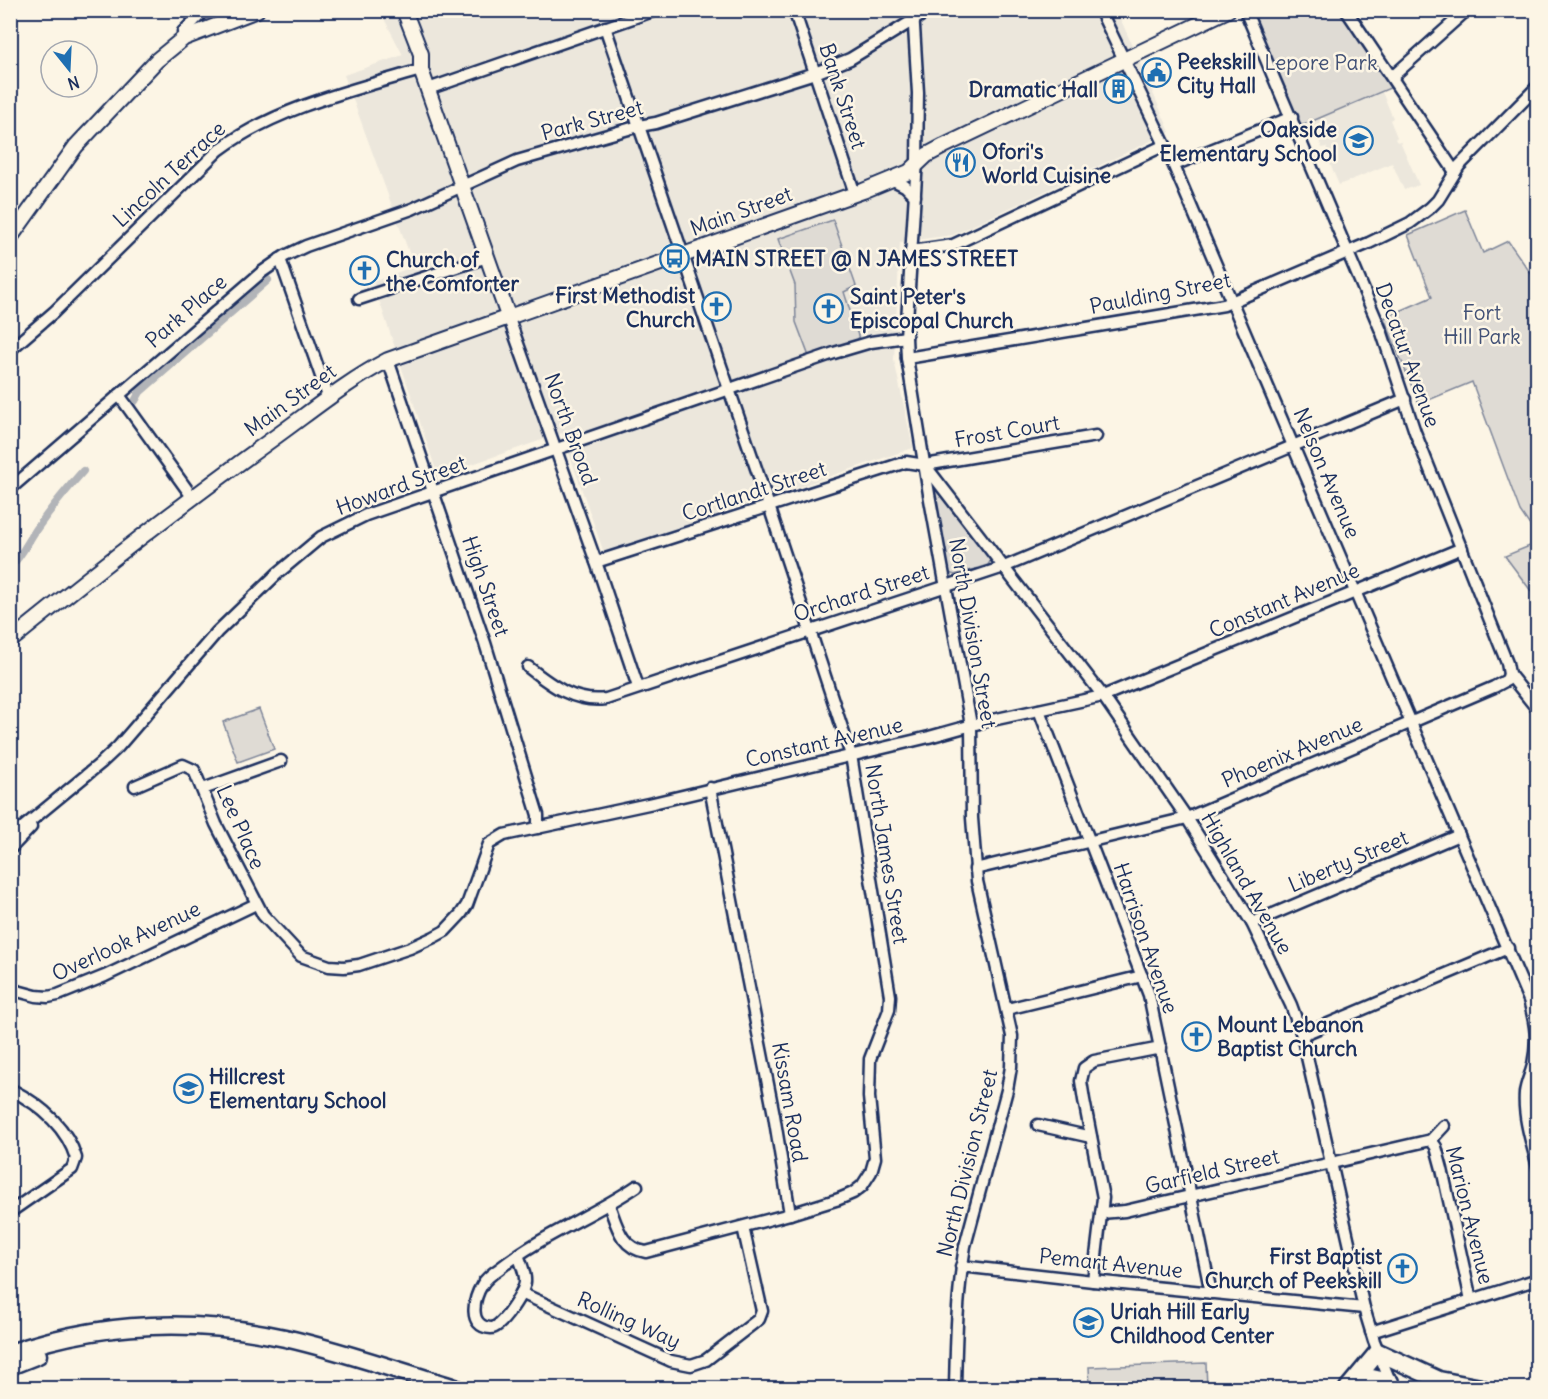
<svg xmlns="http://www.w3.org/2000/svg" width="1548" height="1399" font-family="Delius,sans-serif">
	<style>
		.built { fill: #ece7dc }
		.green { fill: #dfdbd4; stroke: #7d8599; stroke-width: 1.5 }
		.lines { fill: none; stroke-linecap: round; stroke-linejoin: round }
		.canal { stroke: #b2b4b8; stroke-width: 8 }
		.minor-casing { stroke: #1b2f5e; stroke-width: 15 }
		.major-casing { stroke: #1b2f5e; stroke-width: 18 }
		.highway-casing { stroke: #1b2f5e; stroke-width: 21 }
		.minor { stroke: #fcf5e5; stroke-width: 10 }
		.major { stroke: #fcf5e5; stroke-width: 14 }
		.highway { stroke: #fcf5e5; stroke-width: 16 }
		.labels { text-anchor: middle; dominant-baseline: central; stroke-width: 5; stroke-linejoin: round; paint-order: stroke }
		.poi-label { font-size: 21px; font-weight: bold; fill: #1b2f5e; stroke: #fcf5e5; text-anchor: start }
		.park-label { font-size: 21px; fill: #425176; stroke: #fcf5e5 }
		.street-label { font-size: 21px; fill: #1b2f5e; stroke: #fcf5e5 }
	</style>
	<rect width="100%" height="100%" fill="#fcf5e5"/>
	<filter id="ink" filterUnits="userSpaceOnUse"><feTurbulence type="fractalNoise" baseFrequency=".0167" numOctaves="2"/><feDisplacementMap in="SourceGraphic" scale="12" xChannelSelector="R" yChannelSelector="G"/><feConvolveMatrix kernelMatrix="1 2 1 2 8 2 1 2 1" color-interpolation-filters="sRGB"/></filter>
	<g filter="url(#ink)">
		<g class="built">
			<polygon points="380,11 1117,11 1170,132 953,235 900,242 894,360 913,448 604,553 562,433 438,476 373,282 414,266 344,75 403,55"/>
			<polygon points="1382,92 1393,118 1390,120 1397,137 1395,139 1397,142 1400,141 1419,185 1404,190 1392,163 1339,185 1330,164 1333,162 1326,147 1322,148 1311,121"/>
		</g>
		<g class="green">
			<polygon points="1254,10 1346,11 1397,85 1296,128 1247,16"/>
			<polygon points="1465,210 1483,253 1508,241 1537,282 1537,536 1520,511 1472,382 1419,404 1384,318 1432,297 1408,235"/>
			<polygon points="833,220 856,286 844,292 861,345 810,359 796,322 795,285 778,239"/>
			<polygon points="937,488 990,558 991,560 988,565 955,575 949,573 934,489"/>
			<polygon points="1537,543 1537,599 1505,556"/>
			<polygon points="259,709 274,749 238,762 223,722"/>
			<polygon points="1206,1363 1207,1388 1090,1388 1089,1367"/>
		</g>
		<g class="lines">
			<g class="canal">
				<polyline points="135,401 140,392 268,280"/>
				<path d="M10 567C22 556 28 541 38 527 52 507 67 489 83 471"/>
			</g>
			<defs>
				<g id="minor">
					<polyline points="794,10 855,194"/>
					<path d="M913 10 918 93 917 160 906 337 907 358 929 494 971 725 972 818 977 881 1012 1036 1011 1067 1007 1090 965 1246C957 1294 956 1341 955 1388"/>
					<path d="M1100 10 1165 145 1529 1000C1536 1025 1538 1040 1533 1065 1531 1074 1526 1083 1525 1093 1523 1117 1532 1144 1538 1167"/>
					<polyline points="1245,10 1382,333 1415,432 1507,663 1509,674 1538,710"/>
					<polyline points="1346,10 1455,172"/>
					<path d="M605 27 769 506 851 755 890 996 889 1010 870 1059 869 1097 875 1158 871 1172 862 1186 853 1193 839 1199 790 1214 646 1252C621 1248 617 1226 609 1205"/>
					<polyline points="184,38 183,32 205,10"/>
					<polyline points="1392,77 1467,10"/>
					<polyline points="428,89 656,10"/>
					<polyline points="1174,165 1292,117"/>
					<polyline points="891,179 905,186 915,196"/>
					<polyline points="911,251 953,245 1165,145"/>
					<polyline points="280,259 329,399"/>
					<polyline points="359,299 487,257"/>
					<polyline points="508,316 596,562 638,687"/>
					<path d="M10 350 54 312 219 150C275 108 355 89 421 70"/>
					<polyline points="907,358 1224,305 1369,243 1410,223 1430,208 1438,200 1459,166 1538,86"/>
					<polyline points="388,360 485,643 538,815 538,828"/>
					<polyline points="119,395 193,498"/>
					<polyline points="925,465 1103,696 1187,818 1252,923 1291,1005 1302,1035 1364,1308 1374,1341 1392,1386"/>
					<polyline points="10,489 262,272 285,256 306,246 412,209 517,161 639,126 656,123 815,73 850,59 930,10"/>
					<polyline points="596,562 906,462 925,465 1096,436"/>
					<path d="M528 667C552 686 575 703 606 699L1004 567 1405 399"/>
					<polyline points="1039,710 1149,995 1211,1293"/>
					<polyline points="135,786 183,765 194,770 216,824 263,915 301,956 329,966 344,967 359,965 410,948 434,937 445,931 461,914 467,905 489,844 504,835 653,803 929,737 983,722 1103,696 1462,548"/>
					<polyline points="710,788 774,1115 790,1214"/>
					<polyline points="203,789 281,761"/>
					<polyline points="10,838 101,763 118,747 217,632 278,573 321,537 366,515 834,353 871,342 906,337"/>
					<polyline points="10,849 31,827"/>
					<polyline points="975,869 1187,818 1494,687 1507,680 1509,674"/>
					<polyline points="1252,923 1459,835"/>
					<polyline points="10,989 36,996 48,997 58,995 105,976 256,904"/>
					<polyline points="1007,1009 1142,976"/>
					<polyline points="1302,1035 1508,948"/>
					<path d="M10 1089C39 1104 66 1125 76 1158L72 1169 10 1212"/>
					<polyline points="1038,1125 1091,1137"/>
					<polyline points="1431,1140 1436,1147 1442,1169 1471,1300"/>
					<polyline points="1101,1213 1125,1211 1431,1140 1444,1126"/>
					<path d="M518 1255C521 1263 526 1274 525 1282 524 1292 501 1329 491 1328 467 1327 474 1298 482 1285 486 1278 493 1273 499 1269 541 1235 593 1216 637 1186"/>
					<polyline points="961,1266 1093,1281 1364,1308"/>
					<polyline points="1093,1281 1103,1198 1084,1100 1081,1081 1084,1068 1094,1061 1161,1048"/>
					<polyline points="521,1293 671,1361 691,1365 706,1360 759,1319 762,1311 743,1227"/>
					<polyline points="1371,1332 1538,1279"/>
				</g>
				<g id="major">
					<polyline points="404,10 421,54 421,70 508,316"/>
					<polyline points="10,238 76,146 157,60 184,38 257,10"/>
					<path d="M10 641C95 572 182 504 271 440 309 413 346 382 388 360L863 191 909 172 927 155 944 146 1228 10"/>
				</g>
				<g id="highway">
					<path d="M10 1353C99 1322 193 1318 285 1338 343 1351 399 1371 455 1388"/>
					<polyline points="10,1366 38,1355"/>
					<polyline points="1356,1381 1372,1378 1390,1382"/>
					<polyline points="1348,1388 1378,1352 1439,1380 1481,1388"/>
				</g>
			</defs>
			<use href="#minor" class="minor-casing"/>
			<use href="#major" class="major-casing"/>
			<use href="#highway" class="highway-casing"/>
			<use href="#minor" class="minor"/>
			<use href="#major" class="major"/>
			<use href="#highway" class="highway"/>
		</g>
	</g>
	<defs>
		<symbol id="civic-ring" viewBox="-11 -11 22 22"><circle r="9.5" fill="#fcf5e5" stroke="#1f6fb2" stroke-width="1.5"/><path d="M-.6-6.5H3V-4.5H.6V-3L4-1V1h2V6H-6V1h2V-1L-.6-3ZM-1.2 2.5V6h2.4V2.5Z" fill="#1f6fb2"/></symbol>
		<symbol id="building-ring" viewBox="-11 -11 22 22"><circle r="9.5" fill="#fcf5e5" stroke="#1f6fb2" stroke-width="1.5"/><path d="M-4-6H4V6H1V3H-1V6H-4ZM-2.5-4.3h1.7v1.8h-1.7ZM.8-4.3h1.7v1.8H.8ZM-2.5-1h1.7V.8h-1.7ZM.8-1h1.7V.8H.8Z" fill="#1f6fb2"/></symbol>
		<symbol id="school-ring" viewBox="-11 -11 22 22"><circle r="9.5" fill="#fcf5e5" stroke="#1f6fb2" stroke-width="1.5"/><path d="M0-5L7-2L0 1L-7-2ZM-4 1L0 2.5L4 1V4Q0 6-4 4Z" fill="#1f6fb2"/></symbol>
		<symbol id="restaurant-ring" viewBox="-11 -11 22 22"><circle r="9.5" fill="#fcf5e5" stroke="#1f6fb2" stroke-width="1.5"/><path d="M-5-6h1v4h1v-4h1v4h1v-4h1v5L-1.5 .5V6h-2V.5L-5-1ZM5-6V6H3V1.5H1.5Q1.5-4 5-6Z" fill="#1f6fb2"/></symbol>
		<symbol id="bus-ring" viewBox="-11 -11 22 22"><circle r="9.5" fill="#fcf5e5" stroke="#1f6fb2" stroke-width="1.5"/><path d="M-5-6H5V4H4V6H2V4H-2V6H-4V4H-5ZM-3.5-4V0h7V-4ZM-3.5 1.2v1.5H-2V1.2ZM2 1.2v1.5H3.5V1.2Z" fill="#1f6fb2"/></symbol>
		<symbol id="church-ring" viewBox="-11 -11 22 22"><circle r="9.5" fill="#fcf5e5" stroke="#1f6fb2" stroke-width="1.5"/><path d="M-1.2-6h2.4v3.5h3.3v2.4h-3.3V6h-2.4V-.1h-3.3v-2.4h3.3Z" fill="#1f6fb2"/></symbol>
	</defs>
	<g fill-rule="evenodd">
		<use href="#civic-ring" x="1140" y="56" width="33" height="33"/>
		<use href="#building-ring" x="1102" y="72" width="33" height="33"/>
		<use href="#school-ring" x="1342" y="124" width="33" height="33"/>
		<use href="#restaurant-ring" x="944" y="146" width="33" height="33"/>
		<use href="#bus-ring" x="658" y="242" width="33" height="33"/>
		<use href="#church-ring" x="348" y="254" width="33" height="33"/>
		<use href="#church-ring" x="700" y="290" width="33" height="33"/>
		<use href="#church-ring" x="812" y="292" width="33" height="33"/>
		<use href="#church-ring" x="1180" y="1020" width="33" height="33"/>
		<use href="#school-ring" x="172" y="1072" width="33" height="33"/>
		<use href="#church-ring" x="1386" y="1252" width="33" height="33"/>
		<use href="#school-ring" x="1072" y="1306" width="33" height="33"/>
	</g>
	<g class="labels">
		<g class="poi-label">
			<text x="1177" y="61">Peekskill<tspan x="1177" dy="24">City Hall</tspan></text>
			<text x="1098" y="89" text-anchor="end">Dramatic Hall</text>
			<text x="1337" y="129" text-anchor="end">Oakside<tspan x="1337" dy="24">Elementary School</tspan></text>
			<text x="982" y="151">Ofori's<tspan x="982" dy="24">World Cuisine</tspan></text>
			<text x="695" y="258">MAIN STREET @ N JAMES STREET</text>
			<text x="386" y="259">Church of<tspan x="386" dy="24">the Comforter</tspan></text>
			<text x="695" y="295" text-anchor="end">First Methodist<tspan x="695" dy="24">Church</tspan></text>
			<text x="850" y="296">Saint Peter's<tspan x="850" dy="24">Episcopal Church</tspan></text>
			<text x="1217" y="1024">Mount Lebanon<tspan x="1217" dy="24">Baptist Church</tspan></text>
			<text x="209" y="1076">Hillcrest<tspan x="209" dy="24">Elementary School</tspan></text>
			<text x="1382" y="1256" text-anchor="end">First Baptist<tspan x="1382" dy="24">Church of Peekskill</tspan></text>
			<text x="1110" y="1311">Uriah Hill Early<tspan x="1110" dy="24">Childhood Center</tspan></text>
		</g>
		<g class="park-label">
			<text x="1321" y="62">Lepore Park</text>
			<text x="1482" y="312">Fort<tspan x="1482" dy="24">Hill Park</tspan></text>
		</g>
		<g class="street-label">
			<text transform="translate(843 96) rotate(72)">Bank Street</text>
			<text transform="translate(592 120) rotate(-15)">Park Street</text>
			<text transform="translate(169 174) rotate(-43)">Lincoln Terrace</text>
			<text transform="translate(741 211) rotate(-20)">Main Street</text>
			<text transform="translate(1160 293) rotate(-11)">Paulding Street</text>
			<text transform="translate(186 311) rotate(-41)">Park Place</text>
			<text transform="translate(1408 355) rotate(70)">Decatur Avenue</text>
			<text transform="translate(290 400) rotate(-36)">Main Street</text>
			<text transform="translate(571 429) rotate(70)">North Broad</text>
			<text transform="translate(1007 431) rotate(-10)">Frost Court</text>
			<text transform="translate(1327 473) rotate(67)">Nelson Avenue</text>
			<text transform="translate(401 485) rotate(-20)">Howard Street</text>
			<text transform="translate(754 491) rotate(-18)">Cortlandt Street</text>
			<text transform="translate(486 586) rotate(71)">High Street</text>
			<text transform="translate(861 593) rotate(-18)">Orchard Street</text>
			<text transform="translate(1284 600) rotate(-23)">Constant Avenue</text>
			<text transform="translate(973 633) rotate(80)">North Division Street</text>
			<text transform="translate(824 742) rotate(-13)">Constant Avenue</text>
			<text transform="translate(1292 752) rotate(-23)">Phoenix Avenue</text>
			<text transform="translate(241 827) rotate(66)">Lee Place</text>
			<text transform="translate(887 854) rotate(81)">North James Street</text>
			<text transform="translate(1348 861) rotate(-23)">Liberty Street</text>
			<text transform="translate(1247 883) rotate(60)">Highland Avenue</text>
			<text transform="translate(1146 938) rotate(71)">Harrison Avenue</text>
			<text transform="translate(126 941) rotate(-25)">Overlook Avenue</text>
			<text transform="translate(790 1102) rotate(80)">Kissam Road</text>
			<text transform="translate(967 1163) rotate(-76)">North Division Street</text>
			<text transform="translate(1212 1171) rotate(-13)">Garfield Street</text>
			<text transform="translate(1470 1215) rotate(76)">Marion Avenue</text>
			<text transform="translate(1111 1263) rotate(6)">Pemart Avenue</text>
			<text transform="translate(629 1320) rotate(24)">Rolling Way</text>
		</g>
	</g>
	<rect width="1548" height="1399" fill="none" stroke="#fcf5e5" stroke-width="36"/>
	<rect x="18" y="18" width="1512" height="1363" fill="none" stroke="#1b2f5e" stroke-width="2" filter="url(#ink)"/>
	<g transform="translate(69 69) rotate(162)"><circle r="28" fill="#fcf5e5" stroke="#a2a6af" stroke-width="1.5"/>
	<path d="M0-4.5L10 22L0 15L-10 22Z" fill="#1f6fb2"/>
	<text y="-9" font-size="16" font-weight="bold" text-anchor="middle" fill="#1b2f5e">N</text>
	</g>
</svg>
